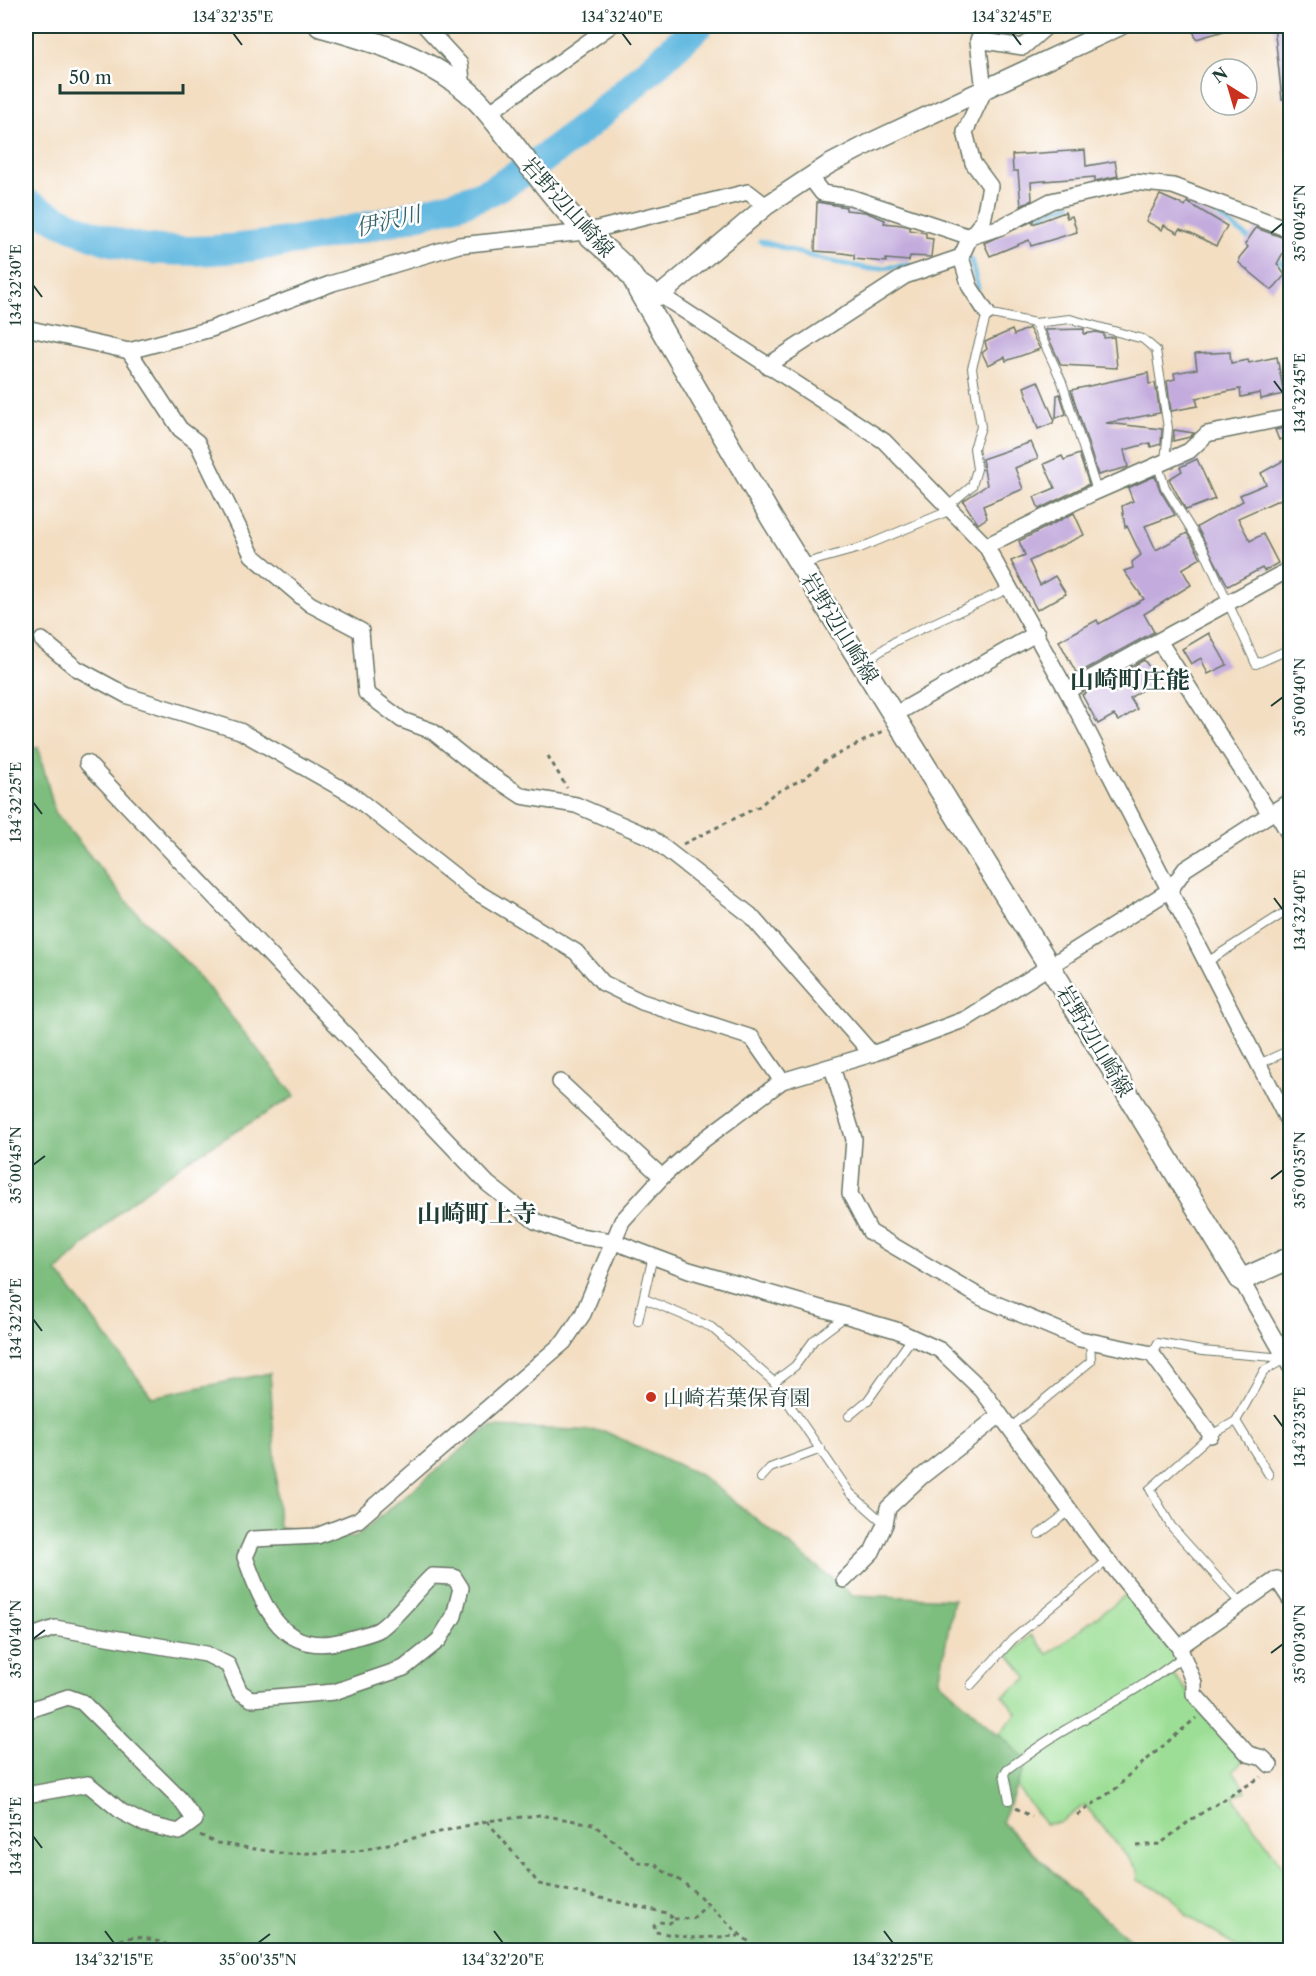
<svg xmlns="http://www.w3.org/2000/svg" width="1316" height="1976" font-family="'Libre Caslon Text','Noto Serif JP',serif">
	<style>
		.green { fill: #9cde95; stroke: #5e8e64; stroke-width: 1.5 }
		.forest { fill: #7dbd7e; stroke: #4e7d59; stroke-width: 1.5 }
		.lines { fill: none; stroke-linecap: round; stroke-linejoin: round }
		.stream { stroke: #65bae1; stroke-width: 5 }
		.river { stroke: #65bae1; stroke-width: 30 }
		.building { fill: #c3acdd }
		.service-casing { stroke: #697566; stroke-width: 10 }
		.minor-casing { stroke: #697566; stroke-width: 18 }
		.tertiary-casing { stroke: #697566; stroke-width: 21 }
		.secondary-casing { stroke: #697566; stroke-width: 24 }
		.path { stroke: #697566; stroke-width: 3; stroke-dasharray: 4.5 4.5; stroke-linecap: butt }
		.service { stroke: #fff; stroke-width: 8 }
		.minor { stroke: #fff; stroke-width: 15 }
		.tertiary { stroke: #fff; stroke-width: 18 }
		.secondary { stroke: #fff; stroke-width: 21 }
		.ticks { fill: none; stroke: #1f3d34; stroke-width: 2 }
		.poi-dot { fill: #c8321e; stroke: #fff; stroke-width: 2 }
		.labels { text-anchor: middle; dominant-baseline: central; stroke-width: 5; stroke-linejoin: round; paint-order: stroke }
		.street-label { font-size: 21px; fill: #1f3d34; stroke: #fff }
		.poi-label { font-size: 21px; fill: #1f3d34; stroke: #fff; text-anchor: start }
		.water-label { font-size: 22px; font-style: italic; fill: #346268; stroke: #fff }
		.quarter-label { font-size: 24px; font-weight: bold; fill: #1f3d34; stroke: #fff }
		.neatline { fill: none; stroke: #1f3d34; stroke-width: 2 }
		.ticks-label { font-size: 15px; text-anchor: middle; fill: #1f3d34 }
	</style>
	<rect width="100%" height="100%" fill="#fff"/>
	<filter id="ink" filterUnits="userSpaceOnUse"><feTurbulence type="fractalNoise" baseFrequency=".0167" numOctaves="2"/><feDisplacementMap in="SourceGraphic" scale="12" xChannelSelector="R" yChannelSelector="G"/><feConvolveMatrix kernelMatrix="1 2 1 2 8 2 1 2 1" color-interpolation-filters="sRGB"/></filter>
	<filter id="wash" filterUnits="userSpaceOnUse"><feTurbulence type="fractalNoise" baseFrequency=".008" numOctaves="4" result="noise"/><feDisplacementMap in="SourceGraphic" scale="24" xChannelSelector="R" yChannelSelector="G"/><feGaussianBlur stdDeviation="1.35" result="paint"/><feColorMatrix in="noise" values="0 0 0 0 0 0 0 0 0 0 0 0 0 0 0 0 0 1.4 0 .05"/><feComposite in="paint" operator="in"/></filter>
	<g filter="url(#wash)">
		<rect width="100%" height="100%" fill="#f3dec2"/>
		<polygon class="green" points="1127,1594 1183,1665 1173,1674 1244,1760 1233,1770 1246,1791 1233,1797 1290,1877 1290,1950 1243,1950 1187,1916 1172,1895 1137,1880 1138,1870 1085,1805 1059,1823 1045,1824 1016,1786 1027,1760 998,1735 1017,1713 1003,1696 1028,1678 1009,1655 1031,1635 1048,1654"/>
		<polygon class="forest" points="38,747 55,812 132,908 194,970 295,1096 188,1160 128,1204 57,1271 152,1397 270,1373 279,1527 354,1538 489,1427 604,1431 700,1475 853,1595 954,1599 939,1681 1027,1760 1002,1822 1071,1889 1141,1950 26,1950 26,750"/>
		<g class="lines">
			<g class="stream">
				<polyline points="1201,203 1254,242"/>
				<polyline points="1040,215 1070,204"/>
				<polyline points="760,241 824,260 871,269 910,265"/>
				<polyline points="956,250 971,260 978,288"/>
				<polyline points="1274,257 1290,269"/>
				<path d="M1290 272C1288 286 1282 305 1290 317"/>
			</g>
			<path class="river" d="M26 203C56 220 87 235 121 244 198 264 330 236 408 217 437 209 471 202 498 187 574 144 634 84 698 26"/>
		</g>
		<g id="blocks">
			<g class="building">
				<polygon points="1192,26 1230,26 1231,29 1196,39"/>
				<polygon points="1274,26 1290,26 1290,99 1282,99"/>
				<polygon points="1085,150 1086,166 1115,161 1118,176 1095,181 1095,177 1031,182 1032,200 1021,206 1018,171 1013,171 1012,155"/>
				<polygon points="1160,195 1185,206 1187,202 1227,226 1216,246 1191,233 1180,229 1178,233 1164,225 1162,230 1146,221"/>
				<polygon points="817,202 846,207 846,210 865,212 885,220 884,223 902,225 910,227 910,230 926,233 926,238 933,239 931,257 910,256 909,261 886,259 886,262 854,259 854,255 842,253 815,251"/>
				<polygon points="1065,212 1067,218 1072,216 1077,232 1031,246 1029,240 990,256 984,243 1033,221 1033,224"/>
				<polygon points="1256,228 1290,240 1277,264 1285,275 1272,290 1239,263 1239,258 1248,247 1245,244"/>
				<polygon points="1029,328 1040,349 1006,361 1005,357 988,365 982,353 987,349 985,342 1012,330 1014,335"/>
				<polygon points="1084,329 1084,334 1096,332 1104,334 1104,338 1114,337 1117,368 1061,365 1045,330"/>
				<polygon points="1230,352 1231,363 1248,360 1249,363 1277,357 1284,394 1261,399 1260,393 1241,397 1240,389 1196,398 1198,406 1171,411 1167,381 1175,379 1174,373 1197,369 1195,354"/>
				<polygon points="1148,373 1149,384 1155,383 1160,413 1106,423 1162,429 1161,444 1151,447 1150,443 1124,450 1128,467 1098,475 1071,390"/>
				<polygon points="1038,381 1054,419 1053,423 1038,429 1024,387"/>
				<polygon points="1060,394 1066,414 1056,418 1057,395"/>
				<polygon points="1290,427 1290,435 1279,440 1275,430"/>
				<polygon points="1174,430 1194,433 1190,437 1173,441"/>
				<polygon points="1031,442 1038,458 1015,468 1023,489 983,506 987,518 978,524 963,501 987,485 982,459"/>
				<polygon points="1079,454 1089,484 1039,509 1034,497 1055,488 1044,464 1062,456 1064,460"/>
				<polygon points="1290,457 1290,495 1238,518 1250,541 1263,534 1278,563 1264,571 1262,568 1228,586 1197,527 1243,501 1240,495 1266,484 1261,473"/>
				<polygon points="1197,459 1215,499 1186,510 1169,479 1182,471 1180,467"/>
				<polygon points="1155,476 1160,490 1175,515 1145,526 1156,550 1187,533 1201,558 1182,569 1191,585 1144,614 1154,632 1077,674 1059,641 1097,620 1099,624 1144,599 1124,571 1133,568 1132,562 1141,555 1127,526 1125,527 1122,506 1133,501 1128,488"/>
				<polygon points="1074,513 1084,535 1029,561 1040,585 1055,576 1066,594 1037,610 1011,561 1025,555 1019,541"/>
				<polygon points="1209,633 1227,665 1208,674 1201,658 1191,664 1182,649"/>
				<polygon points="1144,660 1158,679 1130,698 1137,709 1119,721 1114,715 1098,724 1082,695 1107,680 1115,692 1136,677 1130,668"/>
			</g>
		</g>
	</g>
	<g filter="url(#ink)">
		<use href="#blocks" fill-opacity="0" stroke="#697566" stroke-width="1.5"/>
		<g class="lines">
			<defs>
				<g id="service">
					<polyline points="1035,323 1062,382 1097,491"/>
					<polyline points="1158,466 1165,487 1204,550 1256,664 1290,649"/>
					<polyline points="948,506 972,486 977,469 974,448 981,427 972,368 987,313 1035,323 1070,319 1143,339 1156,350 1168,428 1165,462"/>
					<polyline points="802,564 860,548 951,510"/>
					<polyline points="862,664 897,640 1010,588"/>
					<polyline points="1207,962 1290,909"/>
					<polyline points="1259,1064 1290,1050"/>
					<polyline points="645,1299 711,1327 774,1382 850,1493 884,1523"/>
					<polyline points="638,1321 653,1256"/>
					<polyline points="1152,1354 1158,1343 1202,1351 1286,1358 1264,1371 1236,1421 1211,1435 1150,1489 1171,1526 1241,1604"/>
					<polyline points="774,1382 795,1366 814,1340 846,1316"/>
					<polyline points="849,1416 868,1400 912,1338"/>
					<polyline points="1236,1421 1269,1475"/>
					<polyline points="1010,1428 1091,1361 1090,1341"/>
					<polyline points="761,1478 770,1468 821,1449"/>
					<polyline points="1039,1534 1070,1511"/>
					<polyline points="971,1685 1013,1639 1108,1560"/>
					<path d="M1009 1800 1004 1774 1007 1769C1026 1756 1045 1741 1065 1730 1105 1707 1146 1686 1183 1656"/>
				</g>
				<g id="minor">
					<polyline points="425,26 460,64 463,87"/>
					<polyline points="489,113 610,26"/>
					<polyline points="810,177 822,193 850,197 970,237 1001,227 1051,201 1134,182 1173,186 1290,230"/>
					<polyline points="961,257 970,287 987,313"/>
					<polyline points="636,279 884,441 986,546 1067,691 1290,1125"/>
					<polyline points="26,328 129,351 211,329 333,283 459,245 585,232 748,192 766,206"/>
					<polyline points="129,351 180,429 197,442 252,555 310,604 361,631 366,693 402,720 432,731 468,760 522,796 576,805 650,837 750,915 872,1054"/>
					<polyline points="767,366 905,276 961,257 970,237 983,221 990,186 973,163 965,132 984,91 978,40 1023,47 1047,26"/>
					<polyline points="986,546 1091,494 1189,451 1207,434 1290,417"/>
					<polyline points="42,640 76,668 128,696 240,731 351,794 470,888 576,952 603,983 642,1002 752,1038 782,1081"/>
					<polyline points="1159,641 1270,814"/>
					<polyline points="1067,691 1290,569"/>
					<polyline points="894,715 1037,633"/>
					<polyline points="87,763 488,1184 535,1221 572,1235 612,1241 689,1270 896,1330 940,1350 982,1390 1095,1545 1179,1647 1277,1579 1290,1599"/>
					<polyline points="1276,811 1290,836"/>
					<polyline points="832,1067 854,1139 850,1194 870,1232 982,1298 1080,1339 1152,1354 1211,1435"/>
					<polyline points="560,1082 662,1177"/>
					<polyline points="1241,1280 1290,1366"/>
					<polyline points="844,1580 872,1552 885,1524 888,1508 921,1477 1000,1415"/>
					<path d="M26 1638 55 1628 206 1654 228 1665 240 1692 251 1699 334 1692 404 1668 439 1640 454 1616 461 1588 454 1577 432 1576C416 1591 397 1617 380 1629 372 1634 358 1636 349 1639 283 1660 264 1609 245 1557L253 1539 317 1536 358 1520 564 1342 583 1314 622 1221 662 1177 702 1141 782 1081 872 1054 966 1019 1170 890 1185 869 1290 801"/>
					<polyline points="1179,1647 1194,1683 1194,1694 1248,1754 1263,1758 1270,1765"/>
					<polyline points="26,1711 68,1697 82,1702 179,1798 195,1820 179,1832 145,1824 122,1812 88,1784 26,1795"/>
				</g>
				<polyline id="tertiary" points="659,296 766,206 828,165 874,141 1120,26"/>
				<path id="secondary" d="M320 26C370 40 418 54 461 86 480 100 495 121 510 140 532 169 554 198 579 225 597 246 631 264 639 291L772 519 1050 967 1241 1280 1290 1258"/>
			</defs>
			<use href="#service" class="service-casing"/>
			<use href="#minor" class="minor-casing"/>
			<use href="#tertiary" class="tertiary-casing"/>
			<use href="#secondary" class="secondary-casing"/>
			<g class="path">
				<polyline points="548,756 567,788"/>
				<polyline points="683,844 760,806 773,794 805,778 825,761 883,731"/>
				<polyline points="1016,1808 1032,1817"/>
				<polyline points="1077,1815 1121,1785 1124,1779 1196,1718"/>
				<polyline points="487,1821 539,1884 667,1913 674,1919 670,1923 659,1922 654,1926 655,1932 694,1938 739,1936"/>
				<path d="M200 1835 217 1843 287 1854 358 1851 487 1821 540 1815 593 1824 640 1863 656 1864C667 1876 671 1874 682 1882 710 1902 729 1930 761 1950"/>
				<polyline points="1137,1846 1160,1844 1192,1819 1261,1777"/>
				<polyline points="674,1919 693,1918 706,1906"/>
				<path d="M105 1950C128 1928 154 1939 180 1950"/>
			</g>
			<use href="#service" class="service"/>
			<use href="#minor" class="minor"/>
			<use href="#tertiary" class="tertiary"/>
			<use href="#secondary" class="secondary"/>
		</g>
	</g>
	<path class="ticks" d="M233 33 242 45M622 33 631 45M1012 33 1021 45M1271 233 1283 223M33 285 42 297M1274 381 1283 393M1271 706 1283 697M33 802 42 814M1274 898 1283 910M33 1165 45 1156M1271 1179 1283 1170M33 1319 42 1331M1274 1415 1283 1427M33 1639 45 1630M1271 1653 1283 1644M33 1836 42 1848M105 1931 114 1943M494 1931 503 1943M884 1931 893 1943M258 1943 270 1934"/>
	<circle class="poi-dot" cx="651" cy="1397" r="6"/>
	<g class="labels">
		<g class="street-label">
			<text transform="translate(568 207) rotate(48)">岩野辺山崎線</text>
			<text transform="translate(840 628) rotate(58)">岩野辺山崎線</text>
			<text transform="translate(1095 1041) rotate(59)">岩野辺山崎線</text>
		</g>
		<g class="poi-label">
			<text x="663" y="1397">山崎若葉保育園</text>
		</g>
		<g class="water-label">
			<text transform="translate(388 221) rotate(-13)">伊沢川</text>
		</g>
		<g class="quarter-label">
			<text x="1130" y="679">山崎町庄能</text>
			<text x="477" y="1213">山崎町上寺</text>
		</g>
	</g>
	<rect width="1316" height="1976" fill="none" stroke="#fff" stroke-width="66"/>
	<g transform="translate(1229 87) rotate(323)"><circle r="28" fill="#ffffff" stroke="#a5b1ae" stroke-width="1.5"/>
	<path d="M0-4.5L10 22L0 15L-10 22Z" fill="#c8321e"/>
	<text y="-9" font-size="16" font-weight="bold" text-anchor="middle" fill="#1f3d34">N</text>
	</g>
	<path d="M60 84v9h123v-9" fill="none" stroke="#1f3d34" stroke-width="3"/>
	<text x="69" y="84" font-size="18" fill="#1f3d34" stroke="#ffffff" stroke-width="4.5" paint-order="stroke">50 m</text>
	<rect x="33" y="33" width="1250" height="1910" class="neatline"/>
	<g class="ticks-label">
		<text x="233" y="22">134°32'35"E</text>
		<text x="622" y="22">134°32'40"E</text>
		<text x="1012" y="22">134°32'45"E</text>
		<text transform="translate(1300 223) rotate(-90)" y="5">35°00'45"N</text>
		<text transform="translate(16 285) rotate(-90)" y="5">134°32'30"E</text>
		<text transform="translate(1300 393) rotate(-90)" y="5">134°32'45"E</text>
		<text transform="translate(1300 697) rotate(-90)" y="5">35°00'40"N</text>
		<text transform="translate(16 802) rotate(-90)" y="5">134°32'25"E</text>
		<text transform="translate(1300 910) rotate(-90)" y="5">134°32'40"E</text>
		<text transform="translate(16 1165) rotate(-90)" y="5">35°00'45"N</text>
		<text transform="translate(1300 1170) rotate(-90)" y="5">35°00'35"N</text>
		<text transform="translate(16 1319) rotate(-90)" y="5">134°32'20"E</text>
		<text transform="translate(1300 1427) rotate(-90)" y="5">134°32'35"E</text>
		<text transform="translate(16 1639) rotate(-90)" y="5">35°00'40"N</text>
		<text transform="translate(1300 1644) rotate(-90)" y="5">35°00'30"N</text>
		<text transform="translate(16 1836) rotate(-90)" y="5">134°32'15"E</text>
		<text x="114" y="1965">134°32'15"E</text>
		<text x="258" y="1965">35°00'35"N</text>
		<text x="503" y="1965">134°32'20"E</text>
		<text x="893" y="1965">134°32'25"E</text>
	</g>
</svg>
